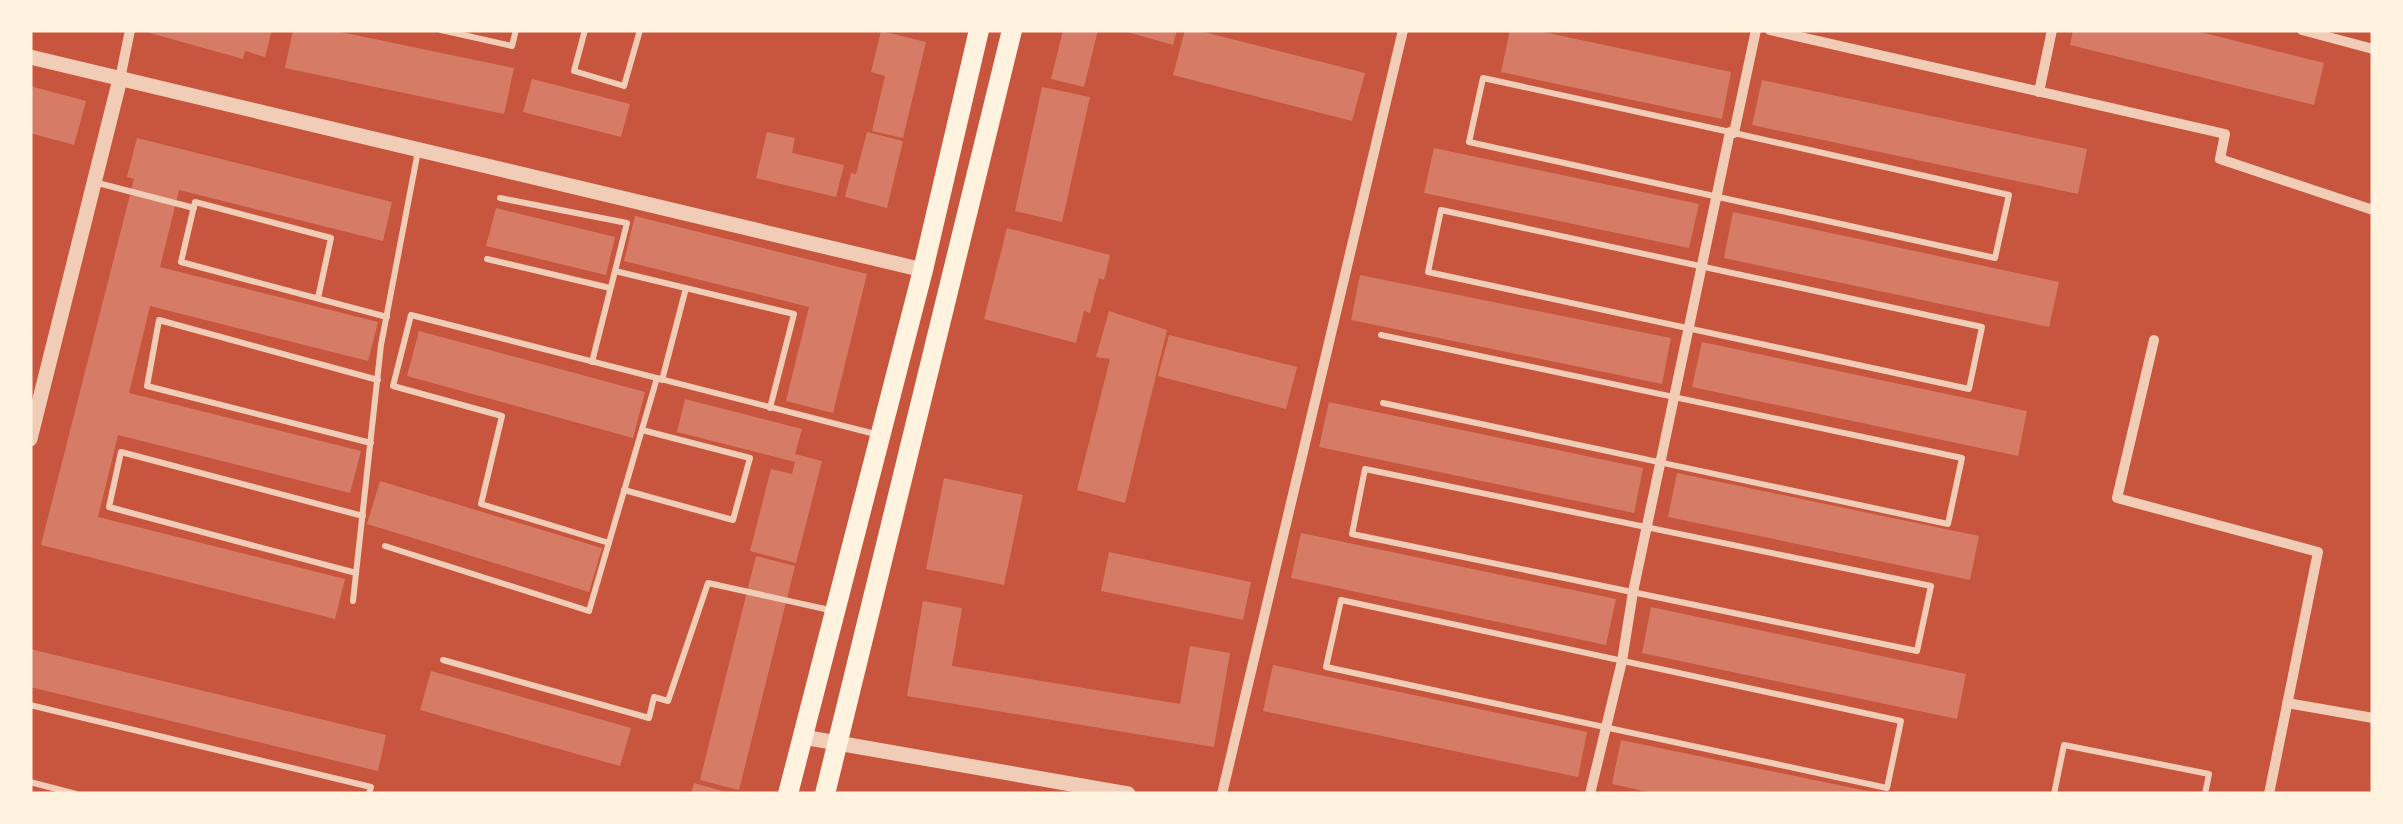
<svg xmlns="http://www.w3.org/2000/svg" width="2403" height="824" font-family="Poppins,sans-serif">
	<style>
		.building { fill: #d67c66 }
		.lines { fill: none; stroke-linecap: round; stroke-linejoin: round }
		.service { stroke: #f1ccb7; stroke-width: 6 }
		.minor { stroke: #f1ccb7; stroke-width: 10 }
		.tertiary { stroke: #f1ccb7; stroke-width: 15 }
		.primary { stroke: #fff3e0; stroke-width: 20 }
	</style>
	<rect width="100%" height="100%" fill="#c8553d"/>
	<g class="building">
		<polygon points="139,30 272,30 265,57 245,51 243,59"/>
		<polygon points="293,30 331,30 514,68 504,114 285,68"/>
		<polygon points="1063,30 1098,30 1084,87 1051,79"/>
		<polygon points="1120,30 1177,30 1173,45"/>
		<polygon points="1185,30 1196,30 1365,73 1352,121 1173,75"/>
		<polygon points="1510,30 1534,30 1731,72 1722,119 1501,72"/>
		<polygon points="2073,30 2192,30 2324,63 2314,105 2070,45"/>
		<polygon points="881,31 926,42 903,138 872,131 885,76 871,72"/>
		<polygon points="532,79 630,104 621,137 523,112"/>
		<polygon points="1762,80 2087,149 2078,194 1752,125"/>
		<polygon points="30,86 86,101 74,145 30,133"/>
		<polygon points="1042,87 1090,97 1062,222 1015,211"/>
		<polygon points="767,132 795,138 792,153 844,165 836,197 756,178"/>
		<polygon points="867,132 903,141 887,208 845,197 851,173 856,174"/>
		<polygon points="137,138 392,202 383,241 179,190 160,267 378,322 368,361 150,306 129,393 361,451 350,493 118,435 98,517 345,579 335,619 41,545 134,179 127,177"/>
		<polygon points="1434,148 1699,204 1689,248 1424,193"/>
		<polygon points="496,208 615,237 606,275 486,246"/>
		<polygon points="1733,212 2059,282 2049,327 1724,258"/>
		<polygon points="635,216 867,274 833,413 786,401 809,307 624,261"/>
		<polygon points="1007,228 1110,255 1104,280 1099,278 1090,313 1084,311 1076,343 984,319"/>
		<polygon points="1360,275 1671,338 1662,384 1351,320"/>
		<polygon points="1109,311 1167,330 1125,503 1077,490 1110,359 1096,357"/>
		<polygon points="419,331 645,392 633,438 407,376"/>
		<polygon points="1169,335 1297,367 1286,409 1158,376"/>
		<polygon points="1702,342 2027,411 2018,456 1692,387"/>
		<polygon points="685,399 802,429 795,454 822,461 796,563 750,551 771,469 792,474 795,462 677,432"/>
		<polygon points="1329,402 1643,468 1634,513 1319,447"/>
		<polygon points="1677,473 1979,536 1970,580 1668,517"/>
		<polygon points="944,478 1023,495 1004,585 926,569"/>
		<polygon points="380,481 602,548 589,592 367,524"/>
		<polygon points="1301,533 1616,599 1606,645 1291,578"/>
		<polygon points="1109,552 1251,582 1243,620 1101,591"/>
		<polygon points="756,556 795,566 739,790 700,780"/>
		<polygon points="923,601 962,608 952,666 1180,704 1190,646 1230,653 1214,747 907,696"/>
		<polygon points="1651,607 1966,674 1957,719 1642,653"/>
		<polygon points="30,649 386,735 378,771 30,687"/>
		<polygon points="1273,665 1587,732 1578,777 1263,711"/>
		<polygon points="431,671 631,728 620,766 420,710"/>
		<polygon points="1621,740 1872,792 1871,794 1657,794 1612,784"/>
		<polygon points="694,783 730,793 730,794 691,794"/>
	</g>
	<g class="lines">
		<g class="service">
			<polyline points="441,30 512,46 516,30"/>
			<polyline points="585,30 574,71 624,86 640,30"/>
			<polyline points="1730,132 1483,78 1469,142 1995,258 2009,195 1734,133"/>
			<polyline points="94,182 194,208"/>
			<polyline points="500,198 627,223 615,271"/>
			<polygon points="1441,210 1982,327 1969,389 1428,272"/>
			<polyline points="487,259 610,288"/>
			<polyline points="318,298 331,238 195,202 181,262 387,317"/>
			<polyline points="1381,335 1962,458 1948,524 1383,403"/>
			<polyline points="592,362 615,271 794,314 770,408"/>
			<polyline points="662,380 686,288"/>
			<polyline points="371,443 147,386 159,320 378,380"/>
			<polygon points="1365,469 1931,586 1917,651 1352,534"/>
			<polyline points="624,490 733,520 750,458 642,430"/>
			<polyline points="609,543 481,504 502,416 393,386 411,315 879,435"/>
			<polyline points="385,546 589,611 657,378"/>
			<polyline points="356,573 109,507 121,452 363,516"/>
			<polygon points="1341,600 1901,721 1887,788 1326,667"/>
			<polyline points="353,601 381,345 418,151"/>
			<polyline points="443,660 649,718 654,697 668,701 708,583 834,611"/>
			<polyline points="30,705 371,787 369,794"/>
			<polyline points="30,782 76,794"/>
			<polyline points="2054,794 2064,745 2209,774 2205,794"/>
		</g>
		<g class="minor">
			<polyline points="1770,30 2225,134 2220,159 2373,210"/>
			<polyline points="2302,30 2373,49"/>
			<polyline points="120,79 130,30"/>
			<polyline points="2039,92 2052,30"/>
			<polyline points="2154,340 2117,498 2318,552 2269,794"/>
			<polyline points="2287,703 2373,718"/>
			<polyline points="1222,794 1403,30"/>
			<polyline points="1590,794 1622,661 1633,592 1730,132 1734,133 1756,30"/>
		</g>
		<g class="tertiary">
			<polyline points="30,57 923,270"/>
			<polyline points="30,439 120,79"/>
			<polyline points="803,737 1128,794"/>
		</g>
		<g class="primary">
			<polyline points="788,794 923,270 979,30"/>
			<polyline points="825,794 1012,30"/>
		</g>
	</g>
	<rect width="2403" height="824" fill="none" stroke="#fff3e0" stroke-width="65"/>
</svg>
